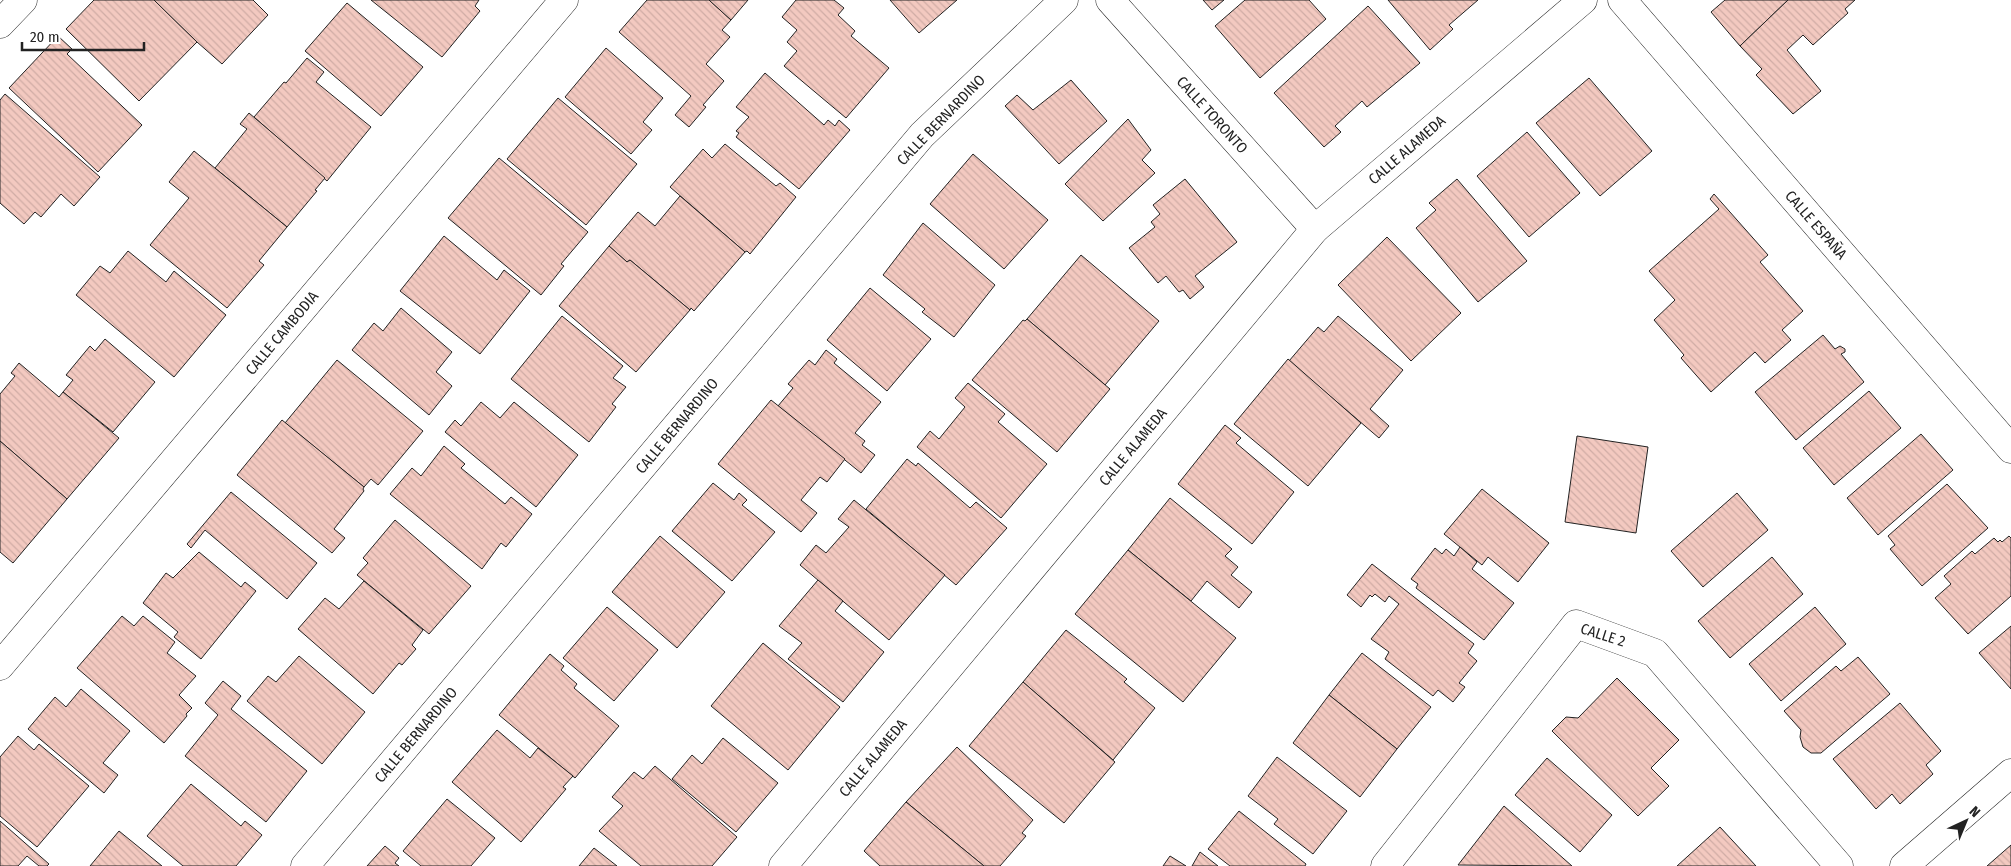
<svg xmlns="http://www.w3.org/2000/svg" width="2011" height="866" font-family="'Fira Sans Condensed',sans-serif">
	<style>
		.building { fill: url(#building-back-hatch); stroke: #222 }
		.lines { fill: none; stroke-linecap: round; stroke-linejoin: round }
		.street-casing { stroke: #222; stroke-width: 29 }
		.street { stroke: #fff; stroke-width: 28 }
		.labels { text-anchor: middle; dominant-baseline: central; stroke-width: 4; stroke-linejoin: round; paint-order: stroke }
		.street-label { font-size: 15px; fill: #222; stroke: #fff }
	</style>
	<defs>
		<pattern id="building-back-hatch" width="6" height="6" patternUnits="userSpaceOnUse" patternTransform="scale(1.25)"><rect width="6" height="6" fill="#f3c9c0"/><path d="M-1 5l2 2M0 0l6 6M5-1l2 2" fill="none" stroke="#d0aca5"/></pattern>
	</defs>
	<rect width="100%" height="100%" fill="#fff"/>
	<g class="building">
		<polygon points="94,0 154,0 197,42 139,101 66,29"/>
		<polygon points="154,0 253,0 268,15 222,64 197,42"/>
		<polygon points="371,0 479,0 475,6 480,11 442,57"/>
		<polygon points="647,0 709,0 731,20 722,30 730,37 706,64 724,81 703,105 706,107 689,127 675,115 691,96 619,32"/>
		<polygon points="709,0 748,0 731,20"/>
		<polygon points="796,0 834,0 844,8 838,15 855,31 851,36 889,68 846,118 784,66 797,51 787,42 797,30 782,17"/>
		<polygon points="890,0 957,0 919,33"/>
		<polygon points="1203,0 1224,0 1212,10"/>
		<polygon points="1245,0 1309,0 1326,19 1260,78 1215,26"/>
		<polygon points="1388,0 1478,0 1449,25 1453,29 1430,50"/>
		<polygon points="1725,0 1788,0 1740,46 1711,12"/>
		<polygon points="1788,0 1855,0 1845,9 1848,13 1813,45 1803,35 1787,50 1821,91 1793,114 1756,75 1762,69 1740,46"/>
		<polygon points="347,3 423,67 381,116 305,51"/>
		<polygon points="1368,6 1420,63 1367,107 1362,101 1335,126 1341,132 1324,147 1274,93"/>
		<polygon points="58,36 72,49 67,54 142,125 98,172 9,88"/>
		<polygon points="606,48 663,98 643,122 652,130 631,154 565,97"/>
		<polygon points="307,58 324,72 316,82 371,127 327,181 254,117 284,82 286,83"/>
		<polygon points="765,73 824,125 828,120 835,126 839,120 850,130 799,189 736,137 739,133 736,131 749,117 736,107"/>
		<polygon points="1589,78 1652,151 1600,196 1536,123"/>
		<polygon points="1071,80 1107,121 1059,164 1005,106 1017,95 1033,110"/>
		<polygon points="5,94 100,177 74,206 61,194 41,217 35,212 24,224 0,203 0,100"/>
		<polygon points="558,98 637,164 586,225 507,159"/>
		<polygon points="249,113 325,178 315,190 317,191 287,227 215,168 247,129 240,124"/>
		<polygon points="1128,119 1151,150 1142,160 1155,173 1103,221 1065,184"/>
		<polygon points="1527,132 1580,193 1529,237 1477,176"/>
		<polygon points="725,144 776,186 780,183 796,197 750,254 747,251 745,252 670,187 703,149 712,158"/>
		<polygon points="194,151 287,227 259,261 264,265 227,308 150,245 189,198 169,182"/>
		<polygon points="973,154 1048,220 1004,269 930,204"/>
		<polygon points="499,158 588,232 561,264 564,266 541,295 448,218"/>
		<polygon points="1185,179 1237,242 1195,276 1204,287 1190,299 1183,290 1179,292 1166,276 1158,283 1129,248 1155,227 1151,222 1160,214 1153,205"/>
		<polygon points="1457,179 1527,261 1478,302 1416,228 1436,210 1429,203"/>
		<polygon points="1714,194 1768,255 1760,262 1803,311 1782,330 1791,340 1765,363 1755,352 1711,392 1681,358 1684,355 1654,320 1675,300 1649,271 1719,209 1710,199"/>
		<polygon points="680,196 745,252 694,311 691,308 690,310 630,260 627,262 609,246 638,212 655,226"/>
		<polygon points="923,223 995,285 954,337 922,312 925,309 883,275"/>
		<polygon points="444,236 497,280 504,270 530,291 480,354 400,291"/>
		<polygon points="1387,237 1461,313 1411,361 1338,285"/>
		<polygon points="609,246 627,262 630,260 690,310 636,372 559,306"/>
		<polygon points="128,251 166,282 174,271 226,315 174,377 76,295 100,266 110,273"/>
		<polygon points="1081,255 1159,321 1105,385 1027,319"/>
		<polygon points="870,288 931,339 887,391 827,340"/>
		<polygon points="401,308 452,352 436,372 452,386 429,415 352,350 374,323 383,331"/>
		<polygon points="562,316 623,366 613,378 626,387 612,404 616,407 589,442 511,379"/>
		<polygon points="1338,316 1403,370 1370,409 1389,426 1379,438 1289,361 1318,327 1324,332"/>
		<polygon points="1027,319 1110,389 1057,452 972,380 1023,320 1025,321"/>
		<polygon points="1823,335 1835,349 1840,346 1845,349 1845,352 1841,354 1864,382 1796,440 1755,392"/>
		<polygon points="105,339 155,382 113,432 63,392 73,380 66,375 90,346 95,351"/>
		<polygon points="826,350 837,359 834,363 881,402 855,433 865,441 862,445 875,455 861,473 778,406 793,388 788,384 809,360 815,365"/>
		<polygon points="1288,359 1361,423 1308,486 1234,424"/>
		<polygon points="337,360 423,431 378,485 371,479 364,487 285,423"/>
		<polygon points="19,363 59,397 63,392 119,438 67,499 0,441 0,394 15,376 11,373"/>
		<polygon points="968,383 1005,414 998,422 1047,464 1001,518 917,447 930,431 939,439 965,407 955,398"/>
		<polygon points="1869,391 1901,428 1834,485 1803,448"/>
		<polygon points="771,400 845,459 827,482 820,477 801,500 817,513 801,532 718,464"/>
		<polygon points="481,402 500,418 514,402 578,455 536,507 445,432 455,420 461,426"/>
		<polygon points="282,420 364,487 363,489 364,491 334,529 345,538 332,553 237,475"/>
		<polygon points="1225,425 1241,438 1236,443 1294,492 1252,544 1178,484"/>
		<polygon points="1921,434 1953,470 1878,535 1847,498"/>
		<polygon points="1577,436 1648,447 1636,533 1565,522"/>
		<polygon points="0,441 67,499 13,563 0,552"/>
		<polygon points="444,446 465,464 461,468 505,504 511,497 532,514 506,547 501,543 482,569 390,494 412,468 421,476"/>
		<polygon points="907,459 916,466 918,463 970,508 976,502 1007,528 956,585 866,509"/>
		<polygon points="713,483 734,500 739,493 747,500 742,505 775,532 732,581 672,531"/>
		<polygon points="1947,484 1988,528 1922,586 1890,549 1895,545 1888,536"/>
		<polygon points="1482,489 1549,543 1518,582 1488,557 1482,565 1444,534"/>
		<polygon points="231,492 317,563 287,599 205,530 191,548 187,544"/>
		<polygon points="1737,493 1768,530 1703,587 1671,551"/>
		<polygon points="1170,498 1232,549 1225,556 1238,567 1231,575 1252,592 1239,608 1207,581 1191,601 1128,550"/>
		<polygon points="854,500 945,575 889,640 800,565 816,545 826,553 849,527 838,519"/>
		<polygon points="395,520 471,586 429,634 357,575 368,563 363,558"/>
		<polygon points="660,536 725,592 677,648 612,592"/>
		<polygon points="2009,536 2011,538 2011,596 1968,634 1935,598 1951,584 1944,576 1972,551 1975,554 1994,538 1998,542 2000,540 2002,542"/>
		<polygon points="1460,547 1477,562 1472,569 1514,603 1484,640 1416,588 1418,584 1411,579 1435,548 1442,554 1446,549 1454,556"/>
		<polygon points="1128,550 1236,638 1183,702 1075,614"/>
		<polygon points="199,552 241,587 245,582 256,591 201,659 174,637 178,632 143,603 166,573 173,578"/>
		<polygon points="1772,557 1803,594 1730,658 1698,621"/>
		<polygon points="1372,564 1474,644 1468,653 1477,661 1459,683 1465,687 1453,702 1438,690 1433,696 1385,659 1389,652 1371,639 1399,604 1389,596 1385,602 1375,594 1372,597 1370,595 1361,607 1347,595"/>
		<polygon points="818,580 843,601 835,611 884,652 843,702 788,659 802,643 779,626"/>
		<polygon points="364,581 423,630 412,645 416,649 402,665 399,663 373,694 298,629 325,598 339,609"/>
		<polygon points="607,607 658,650 614,701 563,658"/>
		<polygon points="1815,607 1846,644 1781,701 1749,664"/>
		<polygon points="122,616 134,626 143,616 175,642 167,653 196,676 179,695 192,708 186,714 187,716 164,743 77,668"/>
		<polygon points="2011,626 2011,689 1979,653"/>
		<polygon points="1066,630 1127,679 1124,682 1155,708 1113,760 1023,682"/>
		<polygon points="763,643 840,707 788,770 711,706"/>
		<polygon points="1362,653 1431,707 1397,749 1329,695"/>
		<polygon points="550,654 564,666 561,670 577,684 574,688 619,726 575,778 499,715"/>
		<polygon points="299,656 365,712 322,764 247,701 268,676 276,682"/>
		<polygon points="1858,657 1890,694 1821,753 1811,753 1803,747 1800,737 1801,730 1784,711 1836,666 1841,671"/>
		<polygon points="1617,678 1679,740 1651,768 1669,786 1638,816 1552,731 1566,717 1578,718"/>
		<polygon points="223,681 241,696 231,709 307,771 266,822 185,756 218,715 205,703"/>
		<polygon points="1023,682 1115,762 1064,823 969,746"/>
		<polygon points="81,689 130,731 103,763 118,775 104,793 28,729 55,697 66,707"/>
		<polygon points="1329,695 1397,749 1360,797 1293,743"/>
		<polygon points="1900,703 1941,751 1926,765 1933,774 1900,804 1892,794 1876,809 1833,759"/>
		<polygon points="497,730 530,758 538,748 573,776 563,787 566,789 521,842 452,782"/>
		<polygon points="18,736 34,750 39,744 89,786 37,847 0,816 0,757"/>
		<polygon points="723,738 778,783 736,832 672,779 692,755 702,764"/>
		<polygon points="957,747 1033,820 1022,833 1026,836 1000,866 984,866 906,802"/>
		<polygon points="1277,757 1347,811 1313,854 1274,824 1278,819 1248,796"/>
		<polygon points="1547,758 1612,815 1580,852 1515,795"/>
		<polygon points="655,766 737,837 712,866 641,866 599,831 623,806 612,797 634,772 643,779"/>
		<polygon points="191,784 241,826 245,821 262,835 236,866 183,866 147,836"/>
		<polygon points="447,799 495,838 471,866 421,866 403,851"/>
		<polygon points="906,802 984,866 880,866 864,851"/>
		<polygon points="1504,806 1572,866 1458,865"/>
		<polygon points="1239,811 1306,864 1305,866 1230,866 1208,849"/>
		<polygon points="0,821 49,864 47,866 39,866 27,856 18,866 0,866"/>
		<polygon points="1720,827 1756,866 1677,866"/>
		<polygon points="119,831 162,866 90,866"/>
		<polygon points="2011,845 2011,866 1987,866"/>
		<polygon points="385,846 399,858 395,863 399,866 367,866"/>
		<polygon points="594,848 617,866 579,866"/>
		<polygon points="1200,852 1218,866 1192,866"/>
		<polygon points="1170,856 1186,866 1163,866"/>
	</g>
	<g class="lines">
		<defs>
			<g id="street">
				<polyline points="1110,0 1315,229"/>
				<polyline points="1622,0 2011,449"/>
				<polyline points="0,24 23,0"/>
				<polyline points="0,666 564,0"/>
				<polyline points="305,866 922,135 1064,0"/>
				<polyline points="783,866 1315,229 1583,0"/>
				<polyline points="1385,866 1576,624 1655,653 1839,866"/>
				<polyline points="1904,866 2011,773"/>
			</g>
		</defs>
		<use href="#street" class="street-casing"/>
		<use href="#street" class="street"/>
	</g>
	<g class="labels">
		<g class="street-label">
			<text transform="translate(1212 115) rotate(48)">CALLE TORONTO</text>
			<text transform="translate(941 120) rotate(-46)">CALLE BERNARDINO</text>
			<text transform="translate(1407 150) rotate(-41)">CALLE ALAMEDA</text>
			<text transform="translate(1816 225) rotate(49)">CALLE ESPAÑA</text>
			<text transform="translate(282 333) rotate(-50)">CALLE CAMBODIA</text>
			<text transform="translate(677 426) rotate(-50)">CALLE BERNARDINO</text>
			<text transform="translate(1133 447) rotate(-50)">CALLE ALAMEDA</text>
			<text transform="translate(1603 635) rotate(18)">CALLE 2</text>
			<text transform="translate(416 735) rotate(-50)">CALLE BERNARDINO</text>
			<text transform="translate(873 758) rotate(-50)">CALLE ALAMEDA</text>
		</g>
	</g>
	<g transform="translate(1966 821) rotate(44)" stroke="#ffffff" stroke-width="4" paint-order="stroke">
	<path d="M0-4L9 19L0 12L-9 19Z" fill="#222222"/>
	<text y="-8" font-size="14" font-weight="bold" text-anchor="middle" fill="#222222">N</text>
	</g>
	<path d="M22 42v8h122v-8" fill="none" stroke="#222222" stroke-width="2.5"/>
	<text x="30" y="42" font-size="15" fill="#222222" stroke="#ffffff" stroke-width="4" paint-order="stroke">20 m</text>
</svg>
